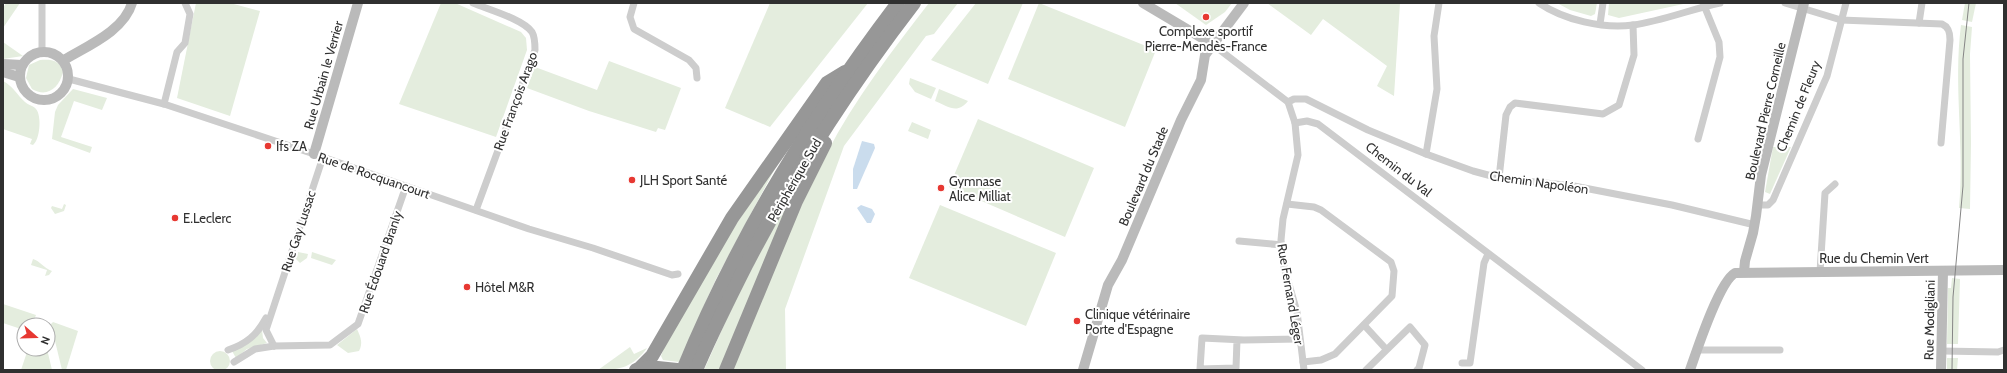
<svg xmlns="http://www.w3.org/2000/svg" width="2007" height="373" font-family="Cabin,sans-serif">
	<style>
		.green { fill: #e4edde }
		.water { fill: #cadced }
		.lines { fill: none; stroke-linecap: round; stroke-linejoin: round }
		.street { stroke: #cdcdcd; stroke-width: 7 }
		.secondary { stroke: #bababa; stroke-width: 10 }
		.highway { stroke: #979797; stroke-width: 14 }
		.tram { stroke: #858585; stroke-width: 1 }
		.poi-dot { fill: #e73832; stroke: #fff; stroke-width: 1.5 }
		.labels { text-anchor: middle; dominant-baseline: central; stroke-width: 4; stroke-linejoin: round; paint-order: stroke }
		.poi-label { font-size: 13px; fill: #303030; stroke: #fff; text-anchor: start }
		.street-label { font-size: 13px; fill: #303030; stroke: #fff }
	</style>
	<rect width="100%" height="100%" fill="#fff"/>
	<g class="green">
		<polygon points="6,3 20,3 3,28 3,8"/>
		<polygon points="196,3 230,3 260,11 230,116 177,98"/>
		<polygon points="441,3 455,3 521,32 526,38 527,50 496,137 399,104"/>
		<polygon points="770,3 868,3 770,127 725,108"/>
		<path d="M929 3H958L934 34 926 36 844 146 785 309 786 370H730C761 297 790 224 827 153 854 100 892 51 929 3Z"/>
		<polygon points="976,3 1023,3 988,84 931,60"/>
		<polygon points="1039,3 1156,50 1125,127 1008,79"/>
		<polygon points="1175,3 1232,3 1225,12 1206,25"/>
		<polygon points="1267,3 1400,3 1394,96 1377,86 1387,66 1323,19 1311,35"/>
		<polygon points="1557,3 1597,3 1595,14 1591,16 1570,10"/>
		<polygon points="1609,3 1688,3 1619,18 1608,15"/>
		<polygon points="1965,3 1976,3 1972,22 1962,20"/>
		<path d="M1961 25 1972 27 1970 54 1971 143 1970 209 1959 208C1965 147 1953 86 1961 25Z"/>
		<polygon points="3,42 23,56 3,59"/>
		<path d="M40 60C51 59 60 60 63 72 59 88 47 98 32 89L26 78 29 65Z"/>
		<polygon points="609,61 681,88 665,130 658,128 656,132 589,111 527,88 535,67 597,90"/>
		<polygon points="910,78 936,88 931,99 915,92 909,84"/>
		<path d="M3 81C13 86 17 95 25 102 28 105 34 106 36 109 42 116 40 140 33 145L30 144 32 139 3 129Z"/>
		<polygon points="73,89 107,98 102,110 74,101 61,137 92,147 90,153 52,139 55,112 58,105"/>
		<path d="M939 89 968 101C957 115 948 106 935 101Z"/>
		<polygon points="978,119 1094,168 1065,237 949,187"/>
		<polygon points="912,122 931,130 928,139 908,131"/>
		<polygon points="1773,147 1791,147 1770,194 1765,192"/>
		<polygon points="778,163 716,279 679,362 663,360 661,356 664,348 719,249"/>
		<polygon points="799,180 722,370 704,370 736,298"/>
		<polygon points="64,204 66,205 64,211 55,214 51,208 52,206 62,209"/>
		<polygon points="940,205 1056,253 1026,326 909,278"/>
		<polygon points="298,252 308,254 307,258 300,263 296,259"/>
		<polygon points="312,252 336,260 332,265 311,258"/>
		<path d="M33 259C40 261 44 268 52 271L49 275 45 276 47 270 31 265Z"/>
		<polygon points="1952,278 1960,279 1958,344 1947,344 1948,288 1951,288"/>
		<polygon points="3,304 36,315 32,325 24,325 24,330 3,323"/>
		<polygon points="53,322 78,331 66,370 62,370 55,341 48,333 48,327"/>
		<path d="M357 329C361 338 363 343 359 351L348 353 337 345Z"/>
		<polygon points="262,330 263,338 267,343 247,349 236,358 232,351"/>
		<path d="M630 347 634 354 647 348C633 367 621 370 598 370Z"/>
		<polygon points="28,349 47,349 52,370 21,370"/>
		<circle cx="220" cy="361" r="10"/>
		<polygon points="1947,358 1958,358 1957,370 1947,370"/>
	</g>
	<g class="water">
		<polygon points="862,141 874,144 875,148 857,189 853,189 853,169"/>
		<polygon points="861,205 872,209 875,214 871,223 867,223 857,208"/>
	</g>
	<g class="lines">
		<g class="street">
			<path d="M473 3C487 9 523 19 532 32 535 37 535 44 535 50L476 210"/>
			<polyline points="634,3 630,17 634,29 689,60 696,68 697,78"/>
			<path d="M1539 3C1564 20 1603 29 1633 25 1663 21 1691 9 1720 3"/>
			<path d="M1785 3 1841 20 1942 24C1949 27 1950 33 1950 40L1941 143"/>
			<polyline points="1919,23 1922,3"/>
			<polyline points="1600,24 1603,3"/>
			<polyline points="1212,44 1288,102 1295,123 1307,121 1318,124 1642,370"/>
			<polyline points="42,52 42,3"/>
			<polyline points="69,79 164,104 314,154 529,229 593,248 672,275 678,274"/>
			<polyline points="1288,102 1294,99 1306,99 1368,130 1426,154 1473,171 1499,178 1574,186 1672,205 1755,225"/>
			<polyline points="164,104 177,52 185,43 190,14 185,3"/>
			<polyline points="1295,123 1298,155 1283,219 1281,240 1284,267 1297,312 1304,370"/>
			<polyline points="1698,139 1720,57 1719,42 1703,3"/>
			<polyline points="1426,154 1437,89 1434,36 1439,3"/>
			<polyline points="1499,178 1506,115 1510,107 1515,103 1603,114 1619,105 1634,55 1633,25"/>
			<polyline points="1287,204 1314,207 1321,210 1391,262 1394,271 1392,296 1335,354 1321,360 1303,362"/>
			<polyline points="1758,205 1768,205 1773,200 1820,92 1827,76 1846,3"/>
			<polyline points="1239,241 1282,245"/>
			<polyline points="1820,272 1825,193 1835,184"/>
			<polyline points="1364,325 1386,349"/>
			<polyline points="1237,340 1236,368 1200,369 1202,338 1244,340 1299,339"/>
			<polyline points="274,346 266,330 323,157"/>
			<path d="M228 350C246 344 257 335 266 318"/>
			<polyline points="1697,350 1780,350"/>
			<polyline points="1942,351 1998,352 2004,350"/>
			<polyline points="234,362 255,349 274,346 330,345 358,324 406,186"/>
			<polyline points="1462,363 1470,363 1484,263 1488,254"/>
			<polyline points="1366,370 1410,327 1425,345 1419,368 1417,370"/>
		</g>
		<g class="secondary">
			<polyline points="1143,3 1212,44"/>
			<circle cx="44" cy="76" r="24"/>
			<path d="M64 60C87 46 124 31 132 3"/>
			<polyline points="3,64 22,65"/>
			<polyline points="3,72 19,77"/>
			<polyline points="314,154 358,3"/>
			<polyline points="1744,272 1745,261 1753,233 1756,216 1761,175 1804,3"/>
			<polyline points="1083,370 1108,285 1122,260 1181,120 1201,80 1205,55 1244,3"/>
			<path d="M1690 370C1697 350 1719 282 1735 273L2004 270"/>
			<polyline points="1941,370 1943,271"/>
		</g>
		<g class="highway">
			<polyline points="639,369 652,356 732,218 827,83 845,72"/>
			<polyline points="636,370 648,367 677,370"/>
			<path d="M683 370C737 238 812 116 898 3"/>
			<path d="M696 370C709 339 724 309 739 279 788 182 847 90 914 3"/>
			<polyline points="726,370 796,201 825,143"/>
		</g>
		<polyline class="tram" points="1952,370 1953,297 1963,186 1963,59 1969,3"/>
	</g>
	<g class="poi-dot">
		<circle cx="1206" cy="17" r="4"/>
		<circle cx="268" cy="146" r="4"/>
		<circle cx="632" cy="180" r="4"/>
		<circle cx="941" cy="188" r="4"/>
		<circle cx="175" cy="218" r="4"/>
		<circle cx="467" cy="287" r="4"/>
		<circle cx="1077" cy="321" r="4"/>
	</g>
	<g class="labels">
		<g class="poi-label">
			<text x="1206" y="31" text-anchor="middle">Complexe sportif<tspan x="1206" dy="15">Pierre-Mendès-France</tspan></text>
			<text x="276" y="146">Ifs ZA</text>
			<text x="640" y="180">JLH Sport Santé</text>
			<text x="949" y="181">Gymnase<tspan x="949" dy="15">Alice Milliat</tspan></text>
			<text x="183" y="218">E.Leclerc</text>
			<text x="475" y="287">Hôtel M&amp;R</text>
			<text x="1085" y="314">Clinique vétérinaire<tspan x="1085" dy="15">Porte d'Espagne</tspan></text>
		</g>
		<g class="street-label">
			<text transform="translate(323 75) rotate(-74)">Rue Urbain le Verrier</text>
			<text transform="translate(515 101) rotate(-70)">Rue François Arago</text>
			<text transform="translate(1798 106) rotate(-68)">Chemin de Fleury</text>
			<text transform="translate(1765 111) rotate(-77)">Boulevard Pierre Corneille</text>
			<text transform="translate(1399 169) rotate(38)">Chemin du Val</text>
			<text transform="translate(374 175) rotate(19)">Rue de Rocquancourt</text>
			<text transform="translate(1143 176) rotate(-67)">Boulevard du Stade</text>
			<text transform="translate(794 180) rotate(-60)">Périphérique Sud</text>
			<text transform="translate(1539 182) rotate(8)">Chemin Napoléon</text>
			<text transform="translate(298 231) rotate(-72)">Rue Gay Lussac</text>
			<text x="1874" y="258">Rue du Chemin Vert</text>
			<text transform="translate(380 262) rotate(-71)">Rue Édouard Branly</text>
			<text transform="translate(1291 294) rotate(80)">Rue Fernand Léger</text>
			<text transform="translate(1929 320) rotate(-89)">Rue Modigliani</text>
		</g>
	</g>
	<rect width="2007" height="373" fill="none" stroke="#303030" stroke-width="8"/>
	<g transform="translate(36 337) rotate(110)"><circle r="19" fill="#ffffff" stroke="#acacac"/>
	<path d="M0-3L7 15L0 10L-7 15Z" fill="#e73832"/>
	<text y="-6" font-size="11" font-weight="bold" text-anchor="middle" fill="#303030">N</text>
	</g>
</svg>
